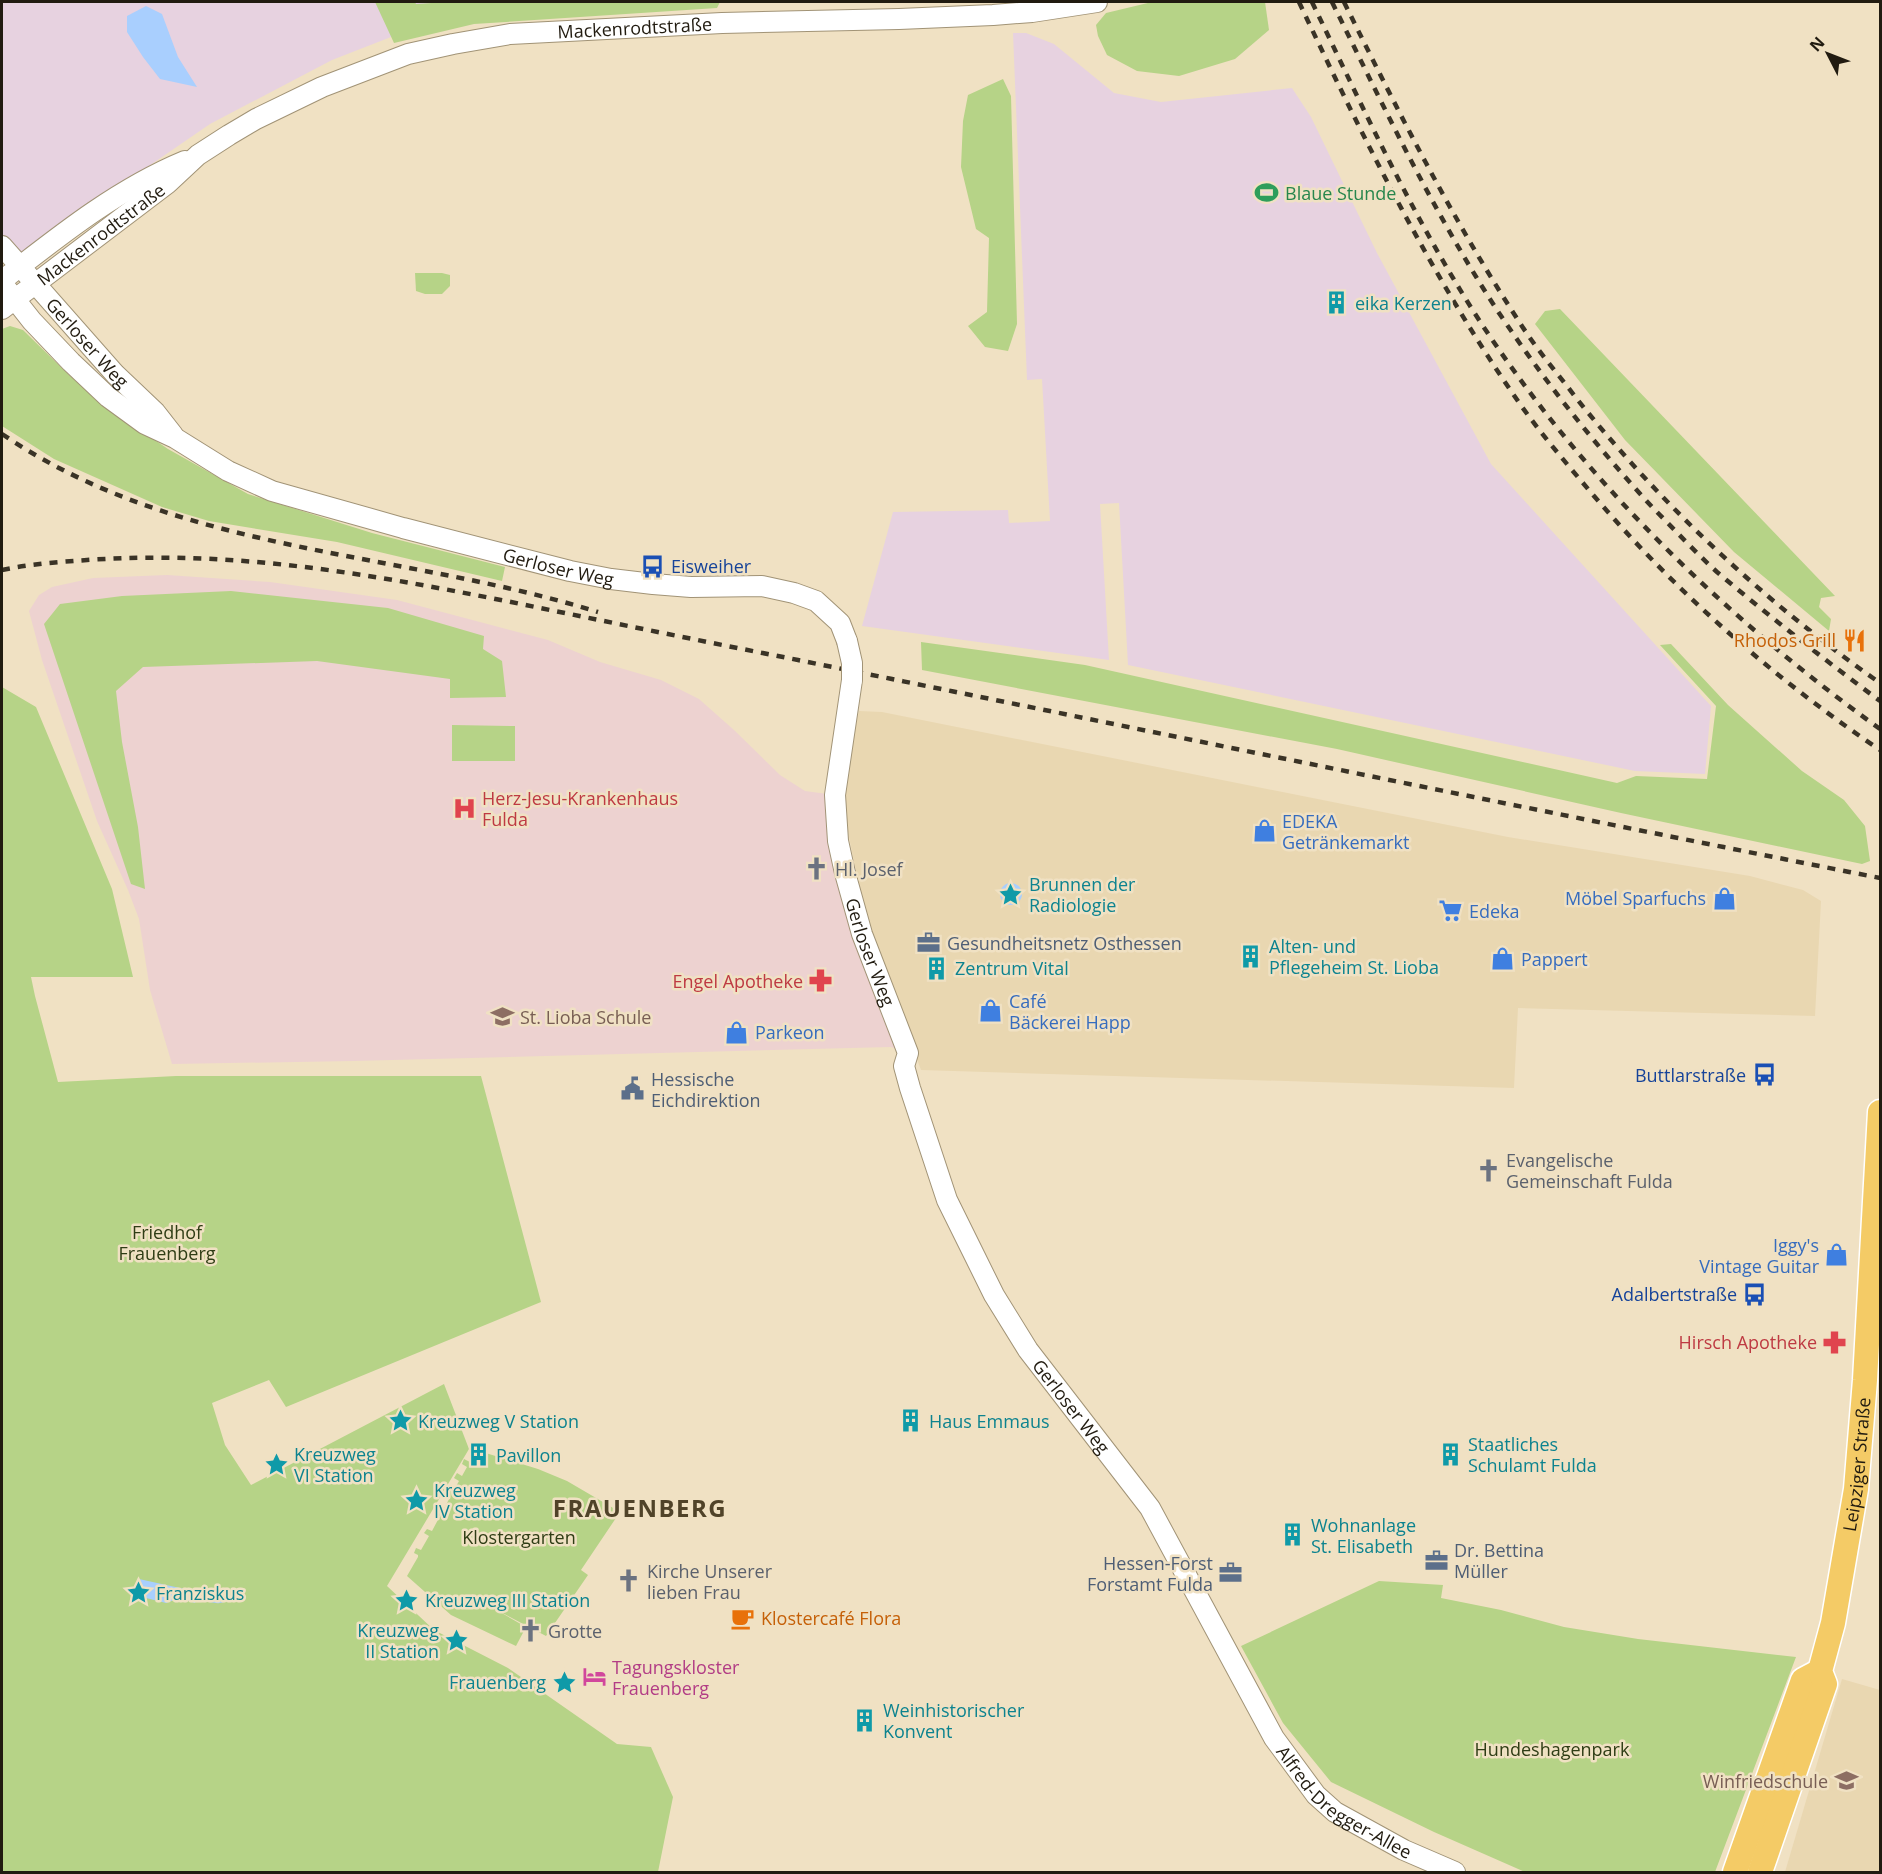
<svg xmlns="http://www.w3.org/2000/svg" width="1882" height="1874" font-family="'Open Sans',sans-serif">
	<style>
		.built { fill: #e9d7b1 }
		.industrial { fill: #e7d2e0 }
		.medical { fill: #edd2d0 }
		.green { fill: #b6d387 }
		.water { fill: #a9cffe }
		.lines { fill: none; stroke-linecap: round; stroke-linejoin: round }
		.stream { stroke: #a9cffe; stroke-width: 4.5 }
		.minor-casing { stroke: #a19376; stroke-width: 22 }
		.major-casing { stroke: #fff; stroke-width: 27 }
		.minor { stroke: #fff; stroke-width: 20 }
		.major { stroke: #f4cb66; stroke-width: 24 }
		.rail { stroke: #3a3326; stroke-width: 4.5; stroke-dasharray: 8 8; stroke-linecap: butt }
		.minor-bridge-casing { stroke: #a19376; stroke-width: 22; stroke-linecap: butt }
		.minor-bridge { stroke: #fff; stroke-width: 20 }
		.labels { text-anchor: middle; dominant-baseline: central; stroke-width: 5; stroke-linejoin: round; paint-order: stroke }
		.street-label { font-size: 18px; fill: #211b10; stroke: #f0e1c3 }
		.leisure-label { font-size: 18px; fill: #27864d; stroke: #f0e1c3; text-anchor: start }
		.culture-label { font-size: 18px; fill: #0d838f; stroke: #f0e1c3; text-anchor: start }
		.transit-label { font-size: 18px; fill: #164399; stroke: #f0e1c3; text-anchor: end }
		.food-label { font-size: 18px; fill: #c56008; stroke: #f0e1c3; text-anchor: end }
		.health-label { font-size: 18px; fill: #be3a42; stroke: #f0e1c3; text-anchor: end }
		.shop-label { font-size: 18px; fill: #366cbe; stroke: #f0e1c3; text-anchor: start }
		.worship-label { font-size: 18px; fill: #5b616d; stroke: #f0e1c3; text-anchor: start }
		.service-label { font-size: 18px; fill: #4e5e75; stroke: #f0e1c3; text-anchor: start }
		.education-label { font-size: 18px; fill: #785e54; stroke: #f0e1c3; text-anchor: start }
		.park-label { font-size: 18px; fill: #2f3d15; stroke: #f0e1c3 }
		.hotel-label { font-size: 18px; fill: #b23c85; stroke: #f0e1c3; text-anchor: start }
		.district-label { font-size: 24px; font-weight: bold; letter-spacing: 1.5px; fill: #504329; stroke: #f0e1c3 }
	</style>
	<rect width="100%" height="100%" fill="#f0e1c3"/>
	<g class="built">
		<polygon points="859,711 882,712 1508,837 1750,876 1803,890 1821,901 1815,1016 1518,1008 1514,1088 921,1070 866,920 848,832 844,784"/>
		<polygon points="1842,1679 1880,1690 1880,1872 1785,1872"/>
	</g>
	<g class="industrial">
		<polygon points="2,2 589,2 468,7 332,60 210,124 15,258 2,234"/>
		<polygon points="1013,33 1026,33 1054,44 1114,93 1161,102 1292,88 1311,117 1377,253 1491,464 1711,706 1705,774 1635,771 1128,665 1119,503 1100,504 1109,660 862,626 893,512 1008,510 1009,523 1050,521 1042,379 1027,380"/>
	</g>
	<polygon class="medical" points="167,575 270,582 397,600 548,640 600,662 661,680 699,699 734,730 780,775 805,791 835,795 838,841 908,1053 891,1047 353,1061 172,1064 150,990 139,919 128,890 97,821 42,660 29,611 39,595 52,587 93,578"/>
	<g class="green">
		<polygon points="375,2 415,2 416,4 447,2 720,2 717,8 474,24 394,43"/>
		<polygon points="1152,2 1265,2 1269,30 1235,59 1179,76 1137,71 1107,55 1098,36 1096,25 1106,13"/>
		<polygon points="1003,79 1011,96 1017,324 1008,351 985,347 968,326 987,312 989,238 976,229 961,167 963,121 968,95"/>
		<polygon points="415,273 442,273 450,275 450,286 442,294 425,294 416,291"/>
		<polygon points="1560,309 1835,596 1821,598 1819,607 1831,619 1829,631 1734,552 1625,440 1535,324 1545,311"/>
		<polygon points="10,326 23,330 69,375 115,413 168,449 248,494 372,533 505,567 502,581 337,542 209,521 162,507 54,459 2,426 2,329"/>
		<polygon points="231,591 388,608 484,636 483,649 502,661 506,697 450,698 450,679 317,661 143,667 116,691 122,742 138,827 145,889 131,884 44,624 60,604 122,596"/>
		<polygon points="921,642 1085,665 1617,783 1636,776 1707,779 1716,706 1660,645 1671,644 1728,705 1802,771 1844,800 1865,826 1870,861 1862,864 1621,813 1337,749 922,670"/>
		<polygon points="2,687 36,707 112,889 133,977 31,977 35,996 58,1082 176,1076 481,1076 541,1302 286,1407 269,1380 212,1403 225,1445 251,1485 444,1384 469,1449 387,1586 434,1630 508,1668 617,1744 651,1747 673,1797 658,1872 2,1872"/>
		<polygon points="452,725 515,726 515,761 452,761"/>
		<polygon points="471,1447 476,1450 538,1469 567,1481 620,1512 581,1570 588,1575 546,1636 493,1608 526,1627 516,1646 451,1615 407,1576 418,1557 418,1555 414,1553 416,1548 421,1550 429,1536 424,1533 427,1529 432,1531 440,1516 435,1513 438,1508 443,1511 450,1497 446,1494 449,1489 453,1492 459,1481 454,1478 457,1473 462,1476 467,1467 462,1464 464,1459 470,1462 473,1455 469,1452"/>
		<polygon points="1379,1581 1443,1585 1441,1598 1501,1610 1564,1627 1638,1639 1796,1657 1715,1872 1525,1872 1434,1832 1331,1782 1283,1723 1241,1646"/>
	</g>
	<g class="water">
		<polygon points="146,6 162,14 178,57 197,87 160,79 143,57 127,32 127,16"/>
		<circle cx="1011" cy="894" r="11"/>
		<polygon points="139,1579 198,1592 195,1603 183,1599 174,1600 166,1603 146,1598 137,1587"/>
	</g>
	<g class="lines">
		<polyline class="stream" points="197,1598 218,1601 233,1598"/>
		<defs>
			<g id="minor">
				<path id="s1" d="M2 246 115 374 155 412 173 435"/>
				<path d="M9 275C64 232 120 188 185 161"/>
				<path id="s2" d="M2 283 32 321 71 362 108 397 145 424 175 438 228 471 272 491 403 528 570 571 611 579 653 584 691 587 762 586 794 593 816 601 840 623 847 641"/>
				<path id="s3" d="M2 309 168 183 198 155 229 135 256 119 322 87 408 54 453 44 510 34 722 23 899 19 993 15 1032 12 1097 2"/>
				<path id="s4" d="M852 680 835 795 838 841 845 873 862 934 908 1053 904 1066 910 1088 947 1200 994 1295 1028 1350 1150 1508 1274 1738 1316 1795 1335 1812 1404 1850 1455 1872"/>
			</g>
			<g id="major">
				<polyline points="1735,1872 1803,1680 1820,1671"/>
				<path id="s5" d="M1760 1872 1825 1684 1820 1671 1833 1623 1856 1489 1865 1380 1880 1112"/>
			</g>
		</defs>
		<use href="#minor" class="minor-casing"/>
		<use href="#major" class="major-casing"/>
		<use href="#minor" class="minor"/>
		<use href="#major" class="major"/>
		<g class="rail">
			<path d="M1299 2C1364 140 1432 278 1520 404 1539 431 1561 457 1583 483 1670 587 1768 674 1880 750"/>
			<path d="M1312 2C1365 112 1416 224 1483 326 1588 485 1726 618 1880 729"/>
			<path d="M1332 2C1384 107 1434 214 1499 313 1545 382 1597 447 1653 508 1674 529 1695 552 1717 572 1770 617 1825 660 1880 701"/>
			<path d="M1344 2C1398 111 1453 221 1520 323 1537 350 1558 374 1577 399 1664 508 1766 603 1880 683"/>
			<path d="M2 434C180 555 399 550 598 612"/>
			<path d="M2 570C30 564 59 562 87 560 233 550 364 573 506 601 604 621 701 641 798 660 1159 733 1519 807 1880 878"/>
		</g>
		<defs>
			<polyline id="minor-bridge" points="847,641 852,663 852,680"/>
		</defs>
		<use href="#minor-bridge" class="minor-bridge-casing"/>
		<use href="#minor-bridge" class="minor-bridge"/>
	</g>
	<defs>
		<symbol id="stadium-bare" viewBox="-9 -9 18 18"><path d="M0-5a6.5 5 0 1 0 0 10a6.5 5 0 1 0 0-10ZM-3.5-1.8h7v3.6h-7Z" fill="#2e9e5b" stroke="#f0e1c3" stroke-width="2.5" paint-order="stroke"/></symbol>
		<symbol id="building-bare" viewBox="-9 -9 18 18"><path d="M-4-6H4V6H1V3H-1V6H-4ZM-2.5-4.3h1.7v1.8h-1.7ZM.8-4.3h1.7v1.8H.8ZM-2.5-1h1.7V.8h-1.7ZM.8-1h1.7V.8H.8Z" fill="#0f9aa8" stroke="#f0e1c3" stroke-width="2.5" paint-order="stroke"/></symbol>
		<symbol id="bus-bare" viewBox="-9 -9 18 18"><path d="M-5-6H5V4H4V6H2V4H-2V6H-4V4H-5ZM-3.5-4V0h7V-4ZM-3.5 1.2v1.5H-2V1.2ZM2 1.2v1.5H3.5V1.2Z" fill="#1a4fb4" stroke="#f0e1c3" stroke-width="2.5" paint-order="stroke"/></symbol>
		<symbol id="restaurant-bare" viewBox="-9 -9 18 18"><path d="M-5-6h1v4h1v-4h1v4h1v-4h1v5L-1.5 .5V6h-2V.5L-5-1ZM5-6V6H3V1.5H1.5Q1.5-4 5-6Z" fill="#e8710a" stroke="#f0e1c3" stroke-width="2.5" paint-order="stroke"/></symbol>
		<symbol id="hospital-bare" viewBox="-9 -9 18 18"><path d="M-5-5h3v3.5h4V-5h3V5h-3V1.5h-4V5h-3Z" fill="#e0444e" stroke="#f0e1c3" stroke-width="2.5" paint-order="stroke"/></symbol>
		<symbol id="shop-bare" viewBox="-9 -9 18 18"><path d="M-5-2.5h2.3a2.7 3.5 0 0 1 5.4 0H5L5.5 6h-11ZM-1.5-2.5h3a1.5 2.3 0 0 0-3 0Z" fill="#3f7fe0" stroke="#f0e1c3" stroke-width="2.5" paint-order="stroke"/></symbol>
		<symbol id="church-bare" viewBox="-9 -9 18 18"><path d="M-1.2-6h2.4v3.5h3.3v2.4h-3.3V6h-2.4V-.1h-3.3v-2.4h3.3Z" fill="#6b7280" stroke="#f0e1c3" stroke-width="2.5" paint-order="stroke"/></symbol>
		<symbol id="sight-bare" viewBox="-9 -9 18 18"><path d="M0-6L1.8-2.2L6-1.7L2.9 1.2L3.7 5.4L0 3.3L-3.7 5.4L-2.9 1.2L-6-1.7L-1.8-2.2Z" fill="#0f9aa8" stroke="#f0e1c3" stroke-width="2.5" paint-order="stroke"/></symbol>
		<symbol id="supermarket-bare" viewBox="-9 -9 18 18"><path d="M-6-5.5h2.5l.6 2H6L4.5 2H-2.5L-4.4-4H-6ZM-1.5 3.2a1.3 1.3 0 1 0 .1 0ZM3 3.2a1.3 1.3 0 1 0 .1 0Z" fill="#3f7fe0" stroke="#f0e1c3" stroke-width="2.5" paint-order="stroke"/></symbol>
		<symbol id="office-bare" viewBox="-9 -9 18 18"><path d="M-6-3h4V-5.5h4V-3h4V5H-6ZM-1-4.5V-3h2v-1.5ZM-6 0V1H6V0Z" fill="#5c6f8a" stroke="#f0e1c3" stroke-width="2.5" paint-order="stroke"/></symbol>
		<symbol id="pharmacy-bare" viewBox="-9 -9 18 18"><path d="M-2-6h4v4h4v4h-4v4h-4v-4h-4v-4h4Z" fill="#e0444e" stroke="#f0e1c3" stroke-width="2.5" paint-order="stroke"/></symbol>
		<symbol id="school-bare" viewBox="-9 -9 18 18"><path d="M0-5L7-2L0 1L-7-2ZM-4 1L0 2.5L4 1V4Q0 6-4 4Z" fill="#8d6e63" stroke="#f0e1c3" stroke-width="2.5" paint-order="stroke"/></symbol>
		<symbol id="civic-bare" viewBox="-9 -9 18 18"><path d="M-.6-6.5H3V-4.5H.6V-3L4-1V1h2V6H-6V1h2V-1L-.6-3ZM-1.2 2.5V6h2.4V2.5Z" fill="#5c6f8a" stroke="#f0e1c3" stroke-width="2.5" paint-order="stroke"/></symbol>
		<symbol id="cafe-bare" viewBox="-9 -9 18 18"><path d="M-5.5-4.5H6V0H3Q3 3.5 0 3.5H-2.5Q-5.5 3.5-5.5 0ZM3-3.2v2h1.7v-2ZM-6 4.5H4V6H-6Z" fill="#e8710a" stroke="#f0e1c3" stroke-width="2.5" paint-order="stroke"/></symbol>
		<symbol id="hotel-bare" viewBox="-9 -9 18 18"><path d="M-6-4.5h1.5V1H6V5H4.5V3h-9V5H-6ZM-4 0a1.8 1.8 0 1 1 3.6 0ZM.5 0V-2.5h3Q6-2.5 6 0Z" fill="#d1479c" stroke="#f0e1c3" stroke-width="2.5" paint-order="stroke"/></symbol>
	</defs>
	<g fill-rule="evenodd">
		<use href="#stadium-bare" x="1250" y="176" width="33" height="33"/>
		<use href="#building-bare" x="1320" y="286" width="33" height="33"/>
		<use href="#bus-bare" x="636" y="550" width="33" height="33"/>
		<use href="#restaurant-bare" x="1838" y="624" width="33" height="33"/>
		<use href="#hospital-bare" x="448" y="792" width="33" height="33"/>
		<use href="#shop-bare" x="1248" y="814" width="33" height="33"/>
		<use href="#church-bare" x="800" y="852" width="33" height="33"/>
		<use href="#sight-bare" x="994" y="878" width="33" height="33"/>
		<use href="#shop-bare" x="1708" y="882" width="33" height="33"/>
		<use href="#supermarket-bare" x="1434" y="894" width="33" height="33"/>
		<use href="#office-bare" x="912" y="926" width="33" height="33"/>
		<use href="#building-bare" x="1234" y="940" width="33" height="33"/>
		<use href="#shop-bare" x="1486" y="942" width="33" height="33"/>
		<use href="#building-bare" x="920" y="952" width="33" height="33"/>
		<use href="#pharmacy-bare" x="804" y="964" width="33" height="33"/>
		<use href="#shop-bare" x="974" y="994" width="33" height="33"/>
		<use href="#school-bare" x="486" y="1000" width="33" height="33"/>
		<use href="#shop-bare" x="720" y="1016" width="33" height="33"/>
		<use href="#bus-bare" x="1748" y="1058" width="33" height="33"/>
		<use href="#civic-bare" x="616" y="1072" width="33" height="33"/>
		<use href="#church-bare" x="1472" y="1154" width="33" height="33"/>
		<use href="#shop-bare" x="1820" y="1238" width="33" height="33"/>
		<use href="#bus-bare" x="1738" y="1278" width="33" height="33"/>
		<use href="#pharmacy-bare" x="1818" y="1326" width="33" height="33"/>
		<use href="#sight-bare" x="384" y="1404" width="33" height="33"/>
		<use href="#building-bare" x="894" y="1404" width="33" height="33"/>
		<use href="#building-bare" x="1434" y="1438" width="33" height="33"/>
		<use href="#building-bare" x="462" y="1438" width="33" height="33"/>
		<use href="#sight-bare" x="260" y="1448" width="33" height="33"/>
		<use href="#sight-bare" x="400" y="1484" width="33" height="33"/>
		<use href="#building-bare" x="1276" y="1518" width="33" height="33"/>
		<use href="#office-bare" x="1420" y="1544" width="33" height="33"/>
		<use href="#office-bare" x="1214" y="1556" width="33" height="33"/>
		<use href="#church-bare" x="612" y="1564" width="33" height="33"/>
		<use href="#sight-bare" x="122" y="1576" width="33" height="33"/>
		<use href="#sight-bare" x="390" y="1584" width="33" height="33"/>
		<use href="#cafe-bare" x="726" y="1602" width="33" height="33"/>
		<use href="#church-bare" x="514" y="1614" width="33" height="33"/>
		<use href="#sight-bare" x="440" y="1624" width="33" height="33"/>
		<use href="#hotel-bare" x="578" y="1660" width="33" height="33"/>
		<use href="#sight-bare" x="548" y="1666" width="33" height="33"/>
		<use href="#building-bare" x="848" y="1704" width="33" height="33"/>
		<use href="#school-bare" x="1830" y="1764" width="33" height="33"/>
	</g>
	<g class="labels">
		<g class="street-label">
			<text stroke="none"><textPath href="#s3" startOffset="712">Mackenrodtstraße</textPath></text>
			<text stroke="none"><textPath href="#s3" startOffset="124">Mackenrodtstraße</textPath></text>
			<text stroke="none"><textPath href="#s1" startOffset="129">Gerloser Weg</textPath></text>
			<text stroke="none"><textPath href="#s2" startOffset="642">Gerloser Weg</textPath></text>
			<text stroke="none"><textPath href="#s4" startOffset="278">Gerloser Weg</textPath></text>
			<text stroke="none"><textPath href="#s4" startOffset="782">Gerloser Weg</textPath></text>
			<text stroke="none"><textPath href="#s5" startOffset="423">Leipziger Straße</textPath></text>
			<text stroke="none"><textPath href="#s4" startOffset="1269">Alfred-Dregger-Allee</textPath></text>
		</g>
		<g class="leisure-label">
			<text x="1285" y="193">Blaue Stunde</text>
		</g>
		<g class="culture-label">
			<text x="1355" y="303">eika Kerzen</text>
			<text x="1029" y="884">Brunnen der<tspan x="1029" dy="21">Radiologie</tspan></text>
			<text x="1269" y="946">Alten- und<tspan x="1269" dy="21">Pflegeheim St. Lioba</tspan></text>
			<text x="955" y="968">Zentrum Vital</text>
			<text x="418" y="1421">Kreuzweg V Station</text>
			<text x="929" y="1421">Haus Emmaus</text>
			<text x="1468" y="1444">Staatliches<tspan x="1468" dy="21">Schulamt Fulda</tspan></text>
			<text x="294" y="1454">Kreuzweg<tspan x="294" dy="21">VI Station</tspan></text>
			<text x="496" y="1455">Pavillon</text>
			<text x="434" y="1490">Kreuzweg<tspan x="434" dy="21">IV Station</tspan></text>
			<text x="1311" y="1525">Wohnanlage<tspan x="1311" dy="21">St. Elisabeth</tspan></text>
			<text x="156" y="1593">Franziskus</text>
			<text x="425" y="1600">Kreuzweg III Station</text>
			<text x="439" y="1630" text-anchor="end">Kreuzweg<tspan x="439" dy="21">II Station</tspan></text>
			<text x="546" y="1682" text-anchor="end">Frauenberg</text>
			<text x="883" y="1710">Weinhistorischer<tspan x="883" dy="21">Konvent</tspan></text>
		</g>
		<g class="transit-label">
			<text x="671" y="566" text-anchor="start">Eisweiher</text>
			<text x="1746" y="1075">Buttlarstraße</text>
			<text x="1737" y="1294">Adalbertstraße</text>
		</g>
		<g class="food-label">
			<text x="1836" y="640">Rhodos Grill</text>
			<text x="761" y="1618" text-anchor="start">Klostercafé Flora</text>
		</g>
		<g class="health-label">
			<text x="482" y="798" text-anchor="start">Herz-Jesu-Krankenhaus<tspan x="482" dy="21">Fulda</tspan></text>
			<text x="803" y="981">Engel Apotheke</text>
			<text x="1817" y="1342">Hirsch Apotheke</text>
		</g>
		<g class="shop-label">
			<text x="1282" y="821">EDEKA<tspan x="1282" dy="21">Getränkemarkt</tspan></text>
			<text x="1706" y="898" text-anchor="end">Möbel Sparfuchs</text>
			<text x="1469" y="911">Edeka</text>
			<text x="1521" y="959">Pappert</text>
			<text x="1009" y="1001">Café<tspan x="1009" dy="21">Bäckerei Happ</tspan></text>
			<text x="755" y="1032">Parkeon</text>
			<text x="1819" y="1245" text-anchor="end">Iggy's<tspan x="1819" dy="21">Vintage Guitar</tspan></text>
		</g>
		<g class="worship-label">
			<text x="835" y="869">Hl. Josef</text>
			<text x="1506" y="1160">Evangelische<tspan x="1506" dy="21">Gemeinschaft Fulda</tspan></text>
			<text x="647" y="1571">Kirche Unserer<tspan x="647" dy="21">lieben Frau</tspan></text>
			<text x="548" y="1631">Grotte</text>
		</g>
		<g class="service-label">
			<text x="947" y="943">Gesundheitsnetz Osthessen</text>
			<text x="651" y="1079">Hessische<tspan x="651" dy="21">Eichdirektion</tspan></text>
			<text x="1454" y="1550">Dr. Bettina<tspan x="1454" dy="21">Müller</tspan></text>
			<text x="1213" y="1563" text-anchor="end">Hessen-Forst<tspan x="1213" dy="21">Forstamt Fulda</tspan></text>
		</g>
		<g class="education-label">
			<text x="520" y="1017">St. Lioba Schule</text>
			<text x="1828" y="1781" text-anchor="end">Winfriedschule</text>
		</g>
		<g class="park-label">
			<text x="167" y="1232">Friedhof<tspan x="167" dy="21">Frauenberg</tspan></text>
			<text x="519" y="1537">Klostergarten</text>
			<text x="1552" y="1749">Hundeshagenpark</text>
		</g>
		<g class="hotel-label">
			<text x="612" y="1667">Tagungskloster<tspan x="612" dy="21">Frauenberg</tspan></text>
		</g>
		<g class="district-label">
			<text x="640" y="1507">FRAUENBERG</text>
		</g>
	</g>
	<rect width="1882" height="1874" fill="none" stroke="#211b10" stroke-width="6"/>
	<g transform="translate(1828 54) rotate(312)" stroke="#f0e1c3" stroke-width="4.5" paint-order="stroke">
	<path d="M0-4.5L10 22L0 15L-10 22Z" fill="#211b10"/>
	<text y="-9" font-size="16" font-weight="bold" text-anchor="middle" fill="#211b10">N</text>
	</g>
</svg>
